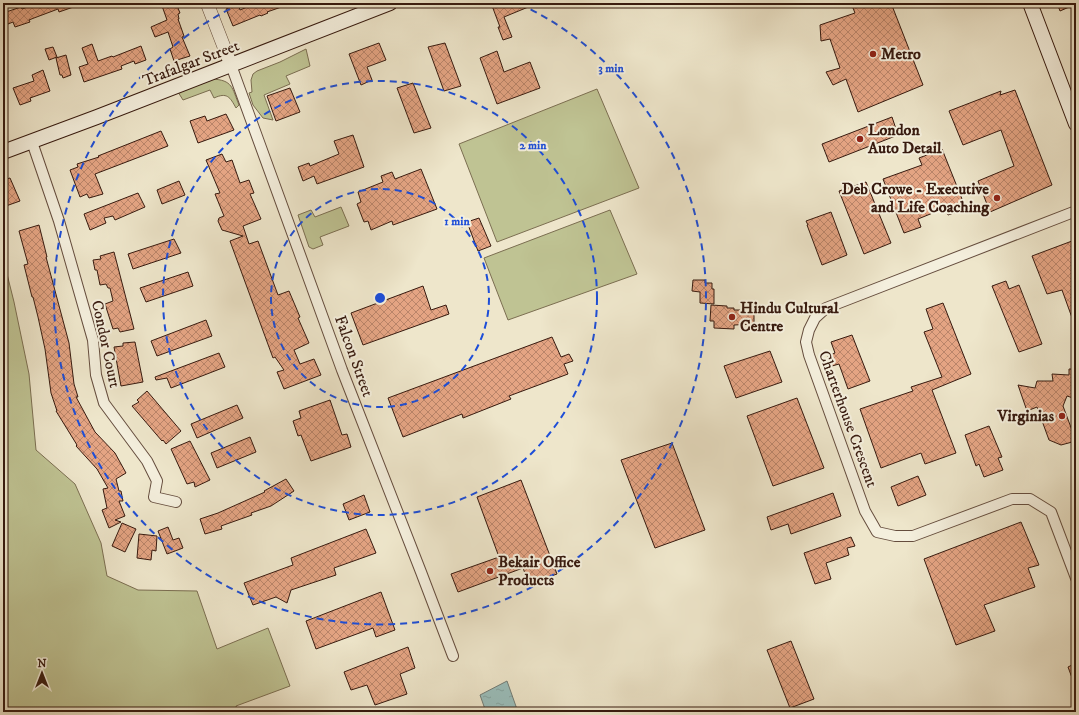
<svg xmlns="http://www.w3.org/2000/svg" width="1079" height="715" font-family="'IM FELL DW Pica',serif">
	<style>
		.green { fill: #bfc393; stroke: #7b6e51 }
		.water { fill: url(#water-ripples); stroke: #727c76 }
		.building { fill: url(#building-cross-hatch); stroke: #371a0f }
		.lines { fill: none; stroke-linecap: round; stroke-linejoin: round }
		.minor-casing { stroke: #654d3e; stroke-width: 12 }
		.tertiary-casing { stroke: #654d3e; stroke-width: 14 }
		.secondary-casing { stroke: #371a0f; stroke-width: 16 }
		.minor { stroke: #f4efdd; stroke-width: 10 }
		.tertiary { stroke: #f4efdd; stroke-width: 13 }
		.secondary { stroke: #f4efdd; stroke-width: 14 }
		.ring { fill: none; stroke: #1d4ed8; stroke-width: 2; stroke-dasharray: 7 5 }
		.poi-dot { fill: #8f2418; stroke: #f4efdd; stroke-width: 1.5 }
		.labels { text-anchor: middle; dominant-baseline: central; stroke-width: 4; stroke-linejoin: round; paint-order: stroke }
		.poi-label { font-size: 16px; font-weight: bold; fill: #371a0f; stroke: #f4efdd; text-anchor: start }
		.street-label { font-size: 16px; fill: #371a0f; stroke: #f4efdd }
		.centre { fill: #1d4ed8; stroke: #f4efdd; stroke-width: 2 }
		.ring-label { font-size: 12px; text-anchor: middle; font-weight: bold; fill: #1d4ed8; stroke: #f4efdd; stroke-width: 4; stroke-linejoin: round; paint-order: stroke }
	</style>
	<defs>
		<pattern id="water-ripples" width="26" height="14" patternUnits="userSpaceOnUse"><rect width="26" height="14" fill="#9abebb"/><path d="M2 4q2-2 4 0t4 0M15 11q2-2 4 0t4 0" fill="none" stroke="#85a3a0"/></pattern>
		<pattern id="building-cross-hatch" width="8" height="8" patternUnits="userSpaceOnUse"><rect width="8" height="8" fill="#e4a483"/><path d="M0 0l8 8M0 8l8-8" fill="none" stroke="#ba856a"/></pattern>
	</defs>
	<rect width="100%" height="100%" fill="#eee6cb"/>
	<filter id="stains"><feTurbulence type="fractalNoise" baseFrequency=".005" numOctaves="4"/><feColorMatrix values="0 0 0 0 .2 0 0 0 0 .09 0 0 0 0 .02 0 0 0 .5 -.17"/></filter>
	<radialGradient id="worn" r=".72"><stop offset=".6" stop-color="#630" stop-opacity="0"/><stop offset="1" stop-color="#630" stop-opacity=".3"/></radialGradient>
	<g class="green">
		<polygon points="306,49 310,66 286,76 290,84 264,95 273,120 263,118 253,105 249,93 252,92 251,80 253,74 257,71 280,62"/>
		<path d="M212 79C233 80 232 88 239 105L236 108C230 97 227 92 214 98L210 90 183 100 178 92Z"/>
		<polygon points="597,89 639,188 497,242 459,144"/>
		<polygon points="341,207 349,226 320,237 323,245 313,249 309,247 298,215 311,210 315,217"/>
		<polygon points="610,210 637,274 508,320 484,258"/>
		<polygon points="3,258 14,302 29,374 36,450 75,484 101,543 107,576 138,590 197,591 217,649 268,628 290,686 236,706 238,712 3,712"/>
	</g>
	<polygon class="water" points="507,681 518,712 486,712 480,695"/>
	<g class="building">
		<polygon points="38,3 82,3 82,4 59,12 58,9 34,18 29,20 30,22 15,27 13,22 3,26 3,13 21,7 22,9"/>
		<polygon points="161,3 176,3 180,13 178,14 179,19 178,19 184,36 182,37 190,56 174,61 170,49 173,47 168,32 155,37 151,27 167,20"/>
		<polygon points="257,3 290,4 267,12 268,13 261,16 260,15 233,26 226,9 238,4 240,10"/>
		<polygon points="491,3 538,3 504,17 512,37 503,40 498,27 500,27"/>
		<polygon points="851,3 891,3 923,85 858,112 846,79 833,85 826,72 840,68 830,39 821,41 820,25 855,13"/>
		<polygon points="1057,3 1076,3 1076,4 1060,11"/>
		<polygon points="379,43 386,60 367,67 372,80 361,85 349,54"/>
		<polygon points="445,43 461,86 444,91 428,47"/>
		<polygon points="92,44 98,61 112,56 113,57 141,46 146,60 135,64 134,61 121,66 122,69 84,82 79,67 88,64 82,48"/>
		<polygon points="53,47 57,57 49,60 45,49"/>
		<polygon points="497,51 504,72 530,62 540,88 497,104 480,58"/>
		<polygon points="66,55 71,75 63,78 62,75 60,75 56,58"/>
		<polygon points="43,70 50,91 30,98 31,101 20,105 13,88 34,81 32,75"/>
		<polygon points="413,83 431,128 414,133 397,88"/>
		<polygon points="290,88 300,112 276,121 267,96"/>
		<polygon points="1015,90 1052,185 990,212 978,181 1014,166 1001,130 963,145 949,111 1001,91 1000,95"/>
		<polygon points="226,114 234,130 198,143 190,121 205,116 207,121"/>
		<polygon points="892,117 898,135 829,162 822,144"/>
		<polygon points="161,131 168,146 95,174 103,194 89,198 87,194 80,197 70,170 78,167 77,164 99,157 98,156"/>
		<polygon points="353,135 364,167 317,184 314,176 303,181 298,167 309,163 310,166 339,154 334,141"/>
		<polygon points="942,149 966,209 948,215 945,208 918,219 921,227 904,233 883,179 922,165 919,158"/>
		<polygon points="222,154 226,162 232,160 240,183 249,180 254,193 250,194 261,219 243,226 249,244 258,241 278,295 289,291 300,317 298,318 309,343 294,350 300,364 314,359 321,375 284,389 277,372 284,370 275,357 273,358 230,241 243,236 222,230 218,221 219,218 224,216 215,194 220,193 206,160"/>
		<polygon points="421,169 437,209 393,225 392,221 371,230 368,221 364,222 357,204 361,202 358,192 383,182 381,176 392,172 395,179"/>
		<polygon points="10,178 20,201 3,207 3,180"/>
		<polygon points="179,181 185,195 162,204 157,190"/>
		<polygon points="866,182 891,243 864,254 839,191"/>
		<polygon points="138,193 145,207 115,220 113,216 104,218 106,223 90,230 84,214"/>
		<polygon points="831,212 847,255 822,265 807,225 808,225 806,221"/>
		<polygon points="479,218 491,246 478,251 467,222"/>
		<polygon points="39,225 47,257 46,257 69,343 74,384 78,397 76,397 95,432 115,453 126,473 116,479 119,491 121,491 123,501 119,501 125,516 115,520 121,522 109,528 102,510 107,508 103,489 108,488 97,469 76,446 77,445 56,411 57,411 51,393 45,349 38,317 33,297 32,297 24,265 28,264 19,231"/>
		<polygon points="174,239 181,253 133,269 128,254"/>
		<polygon points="1072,241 1076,250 1075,326 1062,290 1047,294 1032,256"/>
		<polygon points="114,252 134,329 120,332 118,328 113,329 105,304 113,301 110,288 108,288 106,284 100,285 97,270 95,270 93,260 101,259 100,256"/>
		<polygon points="188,272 193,286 146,302 140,288"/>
		<polygon points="693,280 705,280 705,283 712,283 712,289 714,289 714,304 700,303 700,292 692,291"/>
		<polygon points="1006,281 1009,289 1019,285 1042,344 1019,352 992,286"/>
		<polygon points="423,286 431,310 446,305 449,314 363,345 351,313"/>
		<polygon points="943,303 971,374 932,390 956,453 925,464 921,453 881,468 860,409 913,391 911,387 942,377 924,332 933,329 926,309"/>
		<polygon points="711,305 727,306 727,308 734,308 734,310 754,310 754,324 734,325 734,329 714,328 714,321 710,321"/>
		<polygon points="206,320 212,336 157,356 151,341"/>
		<polygon points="852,335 870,381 848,389 839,364 832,366 828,356 835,353 831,342"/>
		<polygon points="552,337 561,357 569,354 573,361 564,364 568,374 509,396 511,399 463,418 462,414 403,437 388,398"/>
		<polygon points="135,342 143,382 121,386 114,347 123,346 123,343"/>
		<polygon points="770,351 782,382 736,398 724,366"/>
		<polygon points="219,353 225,367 171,388 167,378 156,380 155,377"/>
		<polygon points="1069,369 1076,369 1076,399 1067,396 1063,406 1076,441 1061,445 1049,440 1037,407 1027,411 1018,385 1035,388 1037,381 1053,381 1052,374 1069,375"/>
		<polygon points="147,391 181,431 166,444 163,440 162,441 132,406 139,402 137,400"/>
		<polygon points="797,398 824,468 773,486 747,416"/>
		<polygon points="330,400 342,435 347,434 351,447 311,461 301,435 298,436 293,421 301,418 299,411"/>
		<polygon points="237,405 243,418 197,438 191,424"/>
		<polygon points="989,426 1002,457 998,458 1003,470 984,477 979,464 976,466 965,435"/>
		<polygon points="250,437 256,452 217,468 211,453"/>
		<polygon points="190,441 210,480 195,487 194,482 187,484 171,449"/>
		<polygon points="672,443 705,530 655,548 621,460"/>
		<polygon points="918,476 926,495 898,506 891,487"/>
		<polygon points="286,479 294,491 271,506 251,513 252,515 221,526 222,529 205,534 200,519 218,513 265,492 264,491"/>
		<polygon points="521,480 557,574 529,584 523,568 458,592 451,574 499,557 477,497"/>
		<polygon points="833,493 841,516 791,534 788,524 771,530 767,517"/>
		<polygon points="364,495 370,512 349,520 343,504"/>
		<polygon points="1021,522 1039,565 1028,568 1035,587 984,605 995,631 956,645 924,559"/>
		<polygon points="122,523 136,529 125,552 112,546"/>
		<polygon points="168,527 173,540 179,538 183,548 167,554 158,531"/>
		<polygon points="366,529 376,553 334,568 336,575 291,590 287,603 276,597 253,605 244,583 293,565 291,558"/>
		<polygon points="139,534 157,536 156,551 152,550 151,560 137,558"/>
		<polygon points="851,537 855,546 847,548 849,555 826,563 831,579 815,584 804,553"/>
		<polygon points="381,592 395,630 376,637 373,628 316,649 306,621"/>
		<polygon points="791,641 814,699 790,708 767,650"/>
		<polygon points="408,647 415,668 400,674 407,694 375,705 367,685 351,690 344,672"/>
		<polygon points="1076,663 1076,685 1075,686 1068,667"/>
	</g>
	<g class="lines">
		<defs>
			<g id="minor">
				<polyline points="231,65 342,370 421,572 453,656"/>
				<polyline points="32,142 59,221 93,340 96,375 104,403 147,461 157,481 154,497 176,502"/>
				<polyline points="1076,211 826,308 815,318 809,330 806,342 809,355 865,511 877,532 895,536 913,536 1012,499 1030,499 1051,512 1076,578"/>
			</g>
			<polyline id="tertiary" points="207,3 231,65"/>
			<g id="secondary">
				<polyline points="1030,3 1076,124"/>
				<polyline points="3,152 97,117 390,3"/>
			</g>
		</defs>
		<use href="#minor" class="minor-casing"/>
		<use href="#tertiary" class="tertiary-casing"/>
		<use href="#secondary" class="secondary-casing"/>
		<use href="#minor" class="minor"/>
		<use href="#tertiary" class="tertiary"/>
		<use href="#secondary" class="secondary"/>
	</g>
	<g class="ring">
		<circle cx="380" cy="298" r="109"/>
		<circle cx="380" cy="298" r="217"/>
		<path d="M520 4A326 326 0 1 1 240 4"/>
	</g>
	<g class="poi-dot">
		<circle cx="873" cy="54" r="4"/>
		<circle cx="860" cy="139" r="4"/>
		<circle cx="997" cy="198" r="4"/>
		<circle cx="732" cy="317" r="4"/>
		<circle cx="1062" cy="416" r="4"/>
		<circle cx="490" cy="571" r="4"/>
	</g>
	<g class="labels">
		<g class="poi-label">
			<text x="881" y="54">Metro</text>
			<text x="868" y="130">London<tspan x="868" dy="18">Auto Detail</tspan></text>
			<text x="989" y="189" text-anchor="end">Deb Crowe - Executive<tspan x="989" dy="18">and Life Coaching</tspan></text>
			<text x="740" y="308">Hindu Cultural<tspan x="740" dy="18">Centre</tspan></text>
			<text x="1054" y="416" text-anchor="end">Virginias</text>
			<text x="498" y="562">Bekair Office<tspan x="498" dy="18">Products</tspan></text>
		</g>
		<g class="street-label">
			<text transform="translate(191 63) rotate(-21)">Trafalgar Street</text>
			<text transform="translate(106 344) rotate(78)">Condor Court</text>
			<text transform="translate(354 356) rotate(70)">Falcon Street</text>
			<text transform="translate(848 419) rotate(70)">Charterhouse Crescent</text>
		</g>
	</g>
	<circle cx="380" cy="298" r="6" class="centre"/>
	<g class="ring-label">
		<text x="611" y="72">3 min</text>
		<text x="533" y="149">2 min</text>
		<text x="457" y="225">1 min</text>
	</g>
	<rect width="1079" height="715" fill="none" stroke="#eee6cb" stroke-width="16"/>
	<rect x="4" y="4" width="1071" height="707" fill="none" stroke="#371a0f" stroke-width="2"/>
	<rect x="8" y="8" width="1063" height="699" fill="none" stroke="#371a0f"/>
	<g transform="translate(42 673)" stroke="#f4efdd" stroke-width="3" paint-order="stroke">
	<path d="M0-3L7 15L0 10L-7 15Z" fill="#371a0f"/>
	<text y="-6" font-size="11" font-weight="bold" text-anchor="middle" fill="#371a0f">N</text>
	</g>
	<rect width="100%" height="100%" filter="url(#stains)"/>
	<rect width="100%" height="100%" fill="url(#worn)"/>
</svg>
